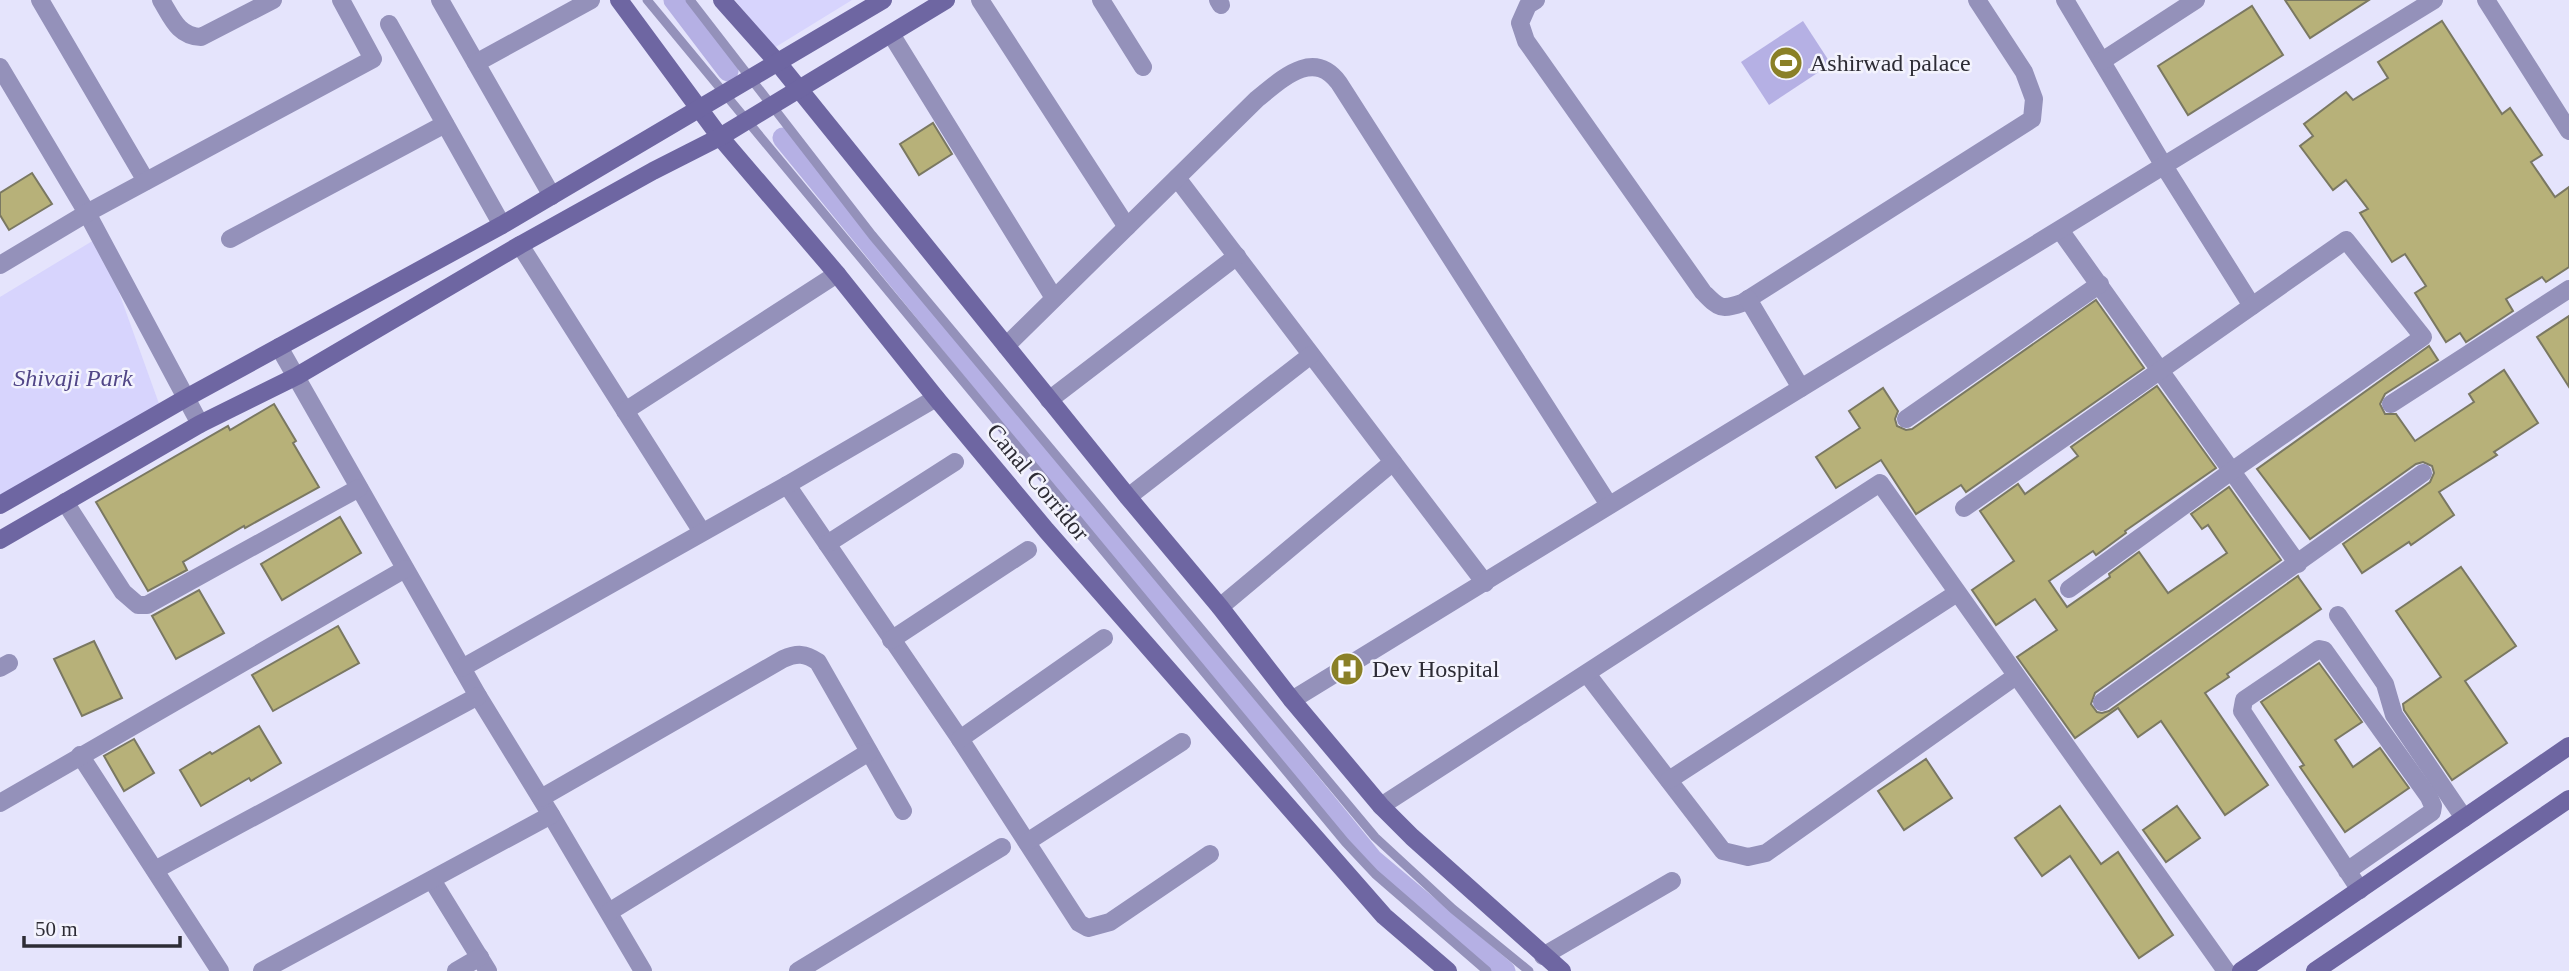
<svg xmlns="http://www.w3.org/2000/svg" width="2569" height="971" font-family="'Times New Roman',serif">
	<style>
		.green { fill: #d7d4fd }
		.water { fill: #b5b0e4 }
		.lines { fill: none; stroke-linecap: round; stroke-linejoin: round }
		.canal { stroke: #b5b0e4; stroke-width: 21 }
		.building { fill: #b7b179; stroke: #7a7862; stroke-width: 2 }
		.lane { stroke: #9491ba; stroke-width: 9 }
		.street { stroke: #9491ba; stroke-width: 18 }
		.secondary { stroke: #6e66a2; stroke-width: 18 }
		.labels { text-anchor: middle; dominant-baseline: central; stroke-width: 5; stroke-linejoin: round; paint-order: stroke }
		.poi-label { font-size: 24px; fill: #2d2c35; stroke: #f3f3fd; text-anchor: start }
		.park-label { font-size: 24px; font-style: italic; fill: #514687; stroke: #f3f3fd }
		.street-label { font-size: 24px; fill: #2d2c35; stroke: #f3f3fd }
	</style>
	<rect width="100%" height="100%" fill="#e5e4fc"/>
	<g class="green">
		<polygon points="735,0 852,0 774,48"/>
		<polygon points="99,237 162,412 5,503 0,494 0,297"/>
	</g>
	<polygon class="water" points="1803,21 1831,64 1769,105 1741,62"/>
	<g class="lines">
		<g class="canal">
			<polyline points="674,0 728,71"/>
			<polyline points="783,138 1372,859 1505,971"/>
		</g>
	</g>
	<g class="building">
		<polygon points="2285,0 2369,0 2310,38"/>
		<polygon points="2252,6 2283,55 2188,115 2158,66"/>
		<polygon points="2442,21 2502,114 2510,108 2542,155 2531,162 2555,197 2569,187 2569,267 2546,282 2542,277 2506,299 2513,311 2466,342 2460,333 2446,342 2415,293 2426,286 2405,254 2392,262 2360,213 2368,209 2346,180 2333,190 2300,146 2313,136 2304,124 2346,92 2353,100 2388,78 2378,62"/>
		<polygon points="933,123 952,154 919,175 900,144"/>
		<polygon points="32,173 52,204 9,230 0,215 0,193"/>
		<polygon points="2096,300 2144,368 1966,492 1961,485 1916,514 1881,460 1836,488 1816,457 1860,428 1849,411 1883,388 1898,411 1895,419 1897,426 1906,430 1912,429"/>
		<polygon points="2569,316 2569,387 2537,337"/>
		<polygon points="2429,346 2438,360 2385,394 2380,404 2385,414 2396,414 2415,441 2474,402 2469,394 2504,370 2538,423 2494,452 2497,455 2439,492 2454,515 2411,545 2409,542 2362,573 2343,544 2430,482 2434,473 2432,466 2423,462 2416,464 2310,539 2257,469"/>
		<polygon points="2157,386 2216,468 2125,531 2126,533 2096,555 2093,551 2049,581 2067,607 2110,577 2109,574 2139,552 2168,593 2227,553 2208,525 2202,529 2191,514 2229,487 2281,560 2095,693 2091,704 2097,712 2102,713 2109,711 2298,576 2299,578 2321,609 2227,674 2229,677 2205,693 2268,785 2225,815 2161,721 2138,737 2118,708 2075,738 2017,657 2057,630 2035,599 1996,625 1972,590 2014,561 1980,511 2018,484 2025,494 2078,456 2071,447"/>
		<polygon points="274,404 296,441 293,443 319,487 245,528 244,526 183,562 187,570 148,591 96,502 228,426 230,430"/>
		<polygon points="340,517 361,553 282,600 261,564"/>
		<polygon points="2461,567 2516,646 2465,681 2507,743 2452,780 2404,710 2403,704 2441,677 2396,611"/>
		<polygon points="199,590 224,633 176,659 152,616"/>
		<polygon points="338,626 359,663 273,711 252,675"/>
		<polygon points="94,641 122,698 82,716 54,659"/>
		<polygon points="2319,663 2362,722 2335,740 2353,767 2380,748 2409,788 2345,832 2300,767 2304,765 2261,702"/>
		<polygon points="259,726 281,763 251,781 249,778 201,806 180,770 210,752 212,754"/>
		<polygon points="134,739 154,773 124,791 104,756"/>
		<polygon points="1926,759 1952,798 1904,830 1878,791"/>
		<polygon points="2060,806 2101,864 2118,852 2173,935 2139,958 2070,856 2042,876 2015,838"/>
		<polygon points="2177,806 2200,838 2166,862 2143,830"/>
	</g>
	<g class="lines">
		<g class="lane">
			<polyline points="647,0 1345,842 1375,874 1487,971"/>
			<polyline points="690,0 872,235 1375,837 1453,909 1529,971"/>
		</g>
		<g class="street">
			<polyline points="40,0 146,181"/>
			<path d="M161 0C172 18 178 36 201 37L273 0"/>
			<polyline points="440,0 552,196"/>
			<polyline points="980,0 1127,227"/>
			<polyline points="1101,0 1143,67"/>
			<polyline points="1218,0 1221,5"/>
			<path d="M1536 0 1528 5 1520 23 1526 41 1703 292C1718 307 1720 311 1742 303L2032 119 2034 99 2024 72 1977 0"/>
			<polyline points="2065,0 2164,166 2252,306"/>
			<polyline points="2486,0 2569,131"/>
			<polyline points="389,24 502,225"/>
			<polyline points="891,34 1054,298"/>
			<polyline points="2102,61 2196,0"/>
			<polyline points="476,63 591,0"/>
			<polyline points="0,67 87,213 200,424"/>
			<polyline points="1177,178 1485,583"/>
			<polyline points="2060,230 2298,564"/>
			<polyline points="230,239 445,124"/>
			<polyline points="520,245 702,532"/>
			<polyline points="0,265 87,213 373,59 341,0"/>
			<polyline points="1748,299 1801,388"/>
			<path d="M1006 346 1257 99C1282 79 1313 48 1339 83L1609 505"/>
			<polyline points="279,347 478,696 551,815 643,971"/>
			<polyline points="1049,400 1237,256"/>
			<polyline points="2391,404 2569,289"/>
			<polyline points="625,411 837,274"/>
			<polyline points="1906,419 2100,284"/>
			<polyline points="787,485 960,739 1079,923 1088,928 1110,922 1210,854"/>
			<polyline points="1128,497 1311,355"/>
			<polyline points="65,502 123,592 138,605 147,605 359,488"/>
			<polyline points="1964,508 2346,240 2423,337 2233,470 2069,589"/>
			<polyline points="827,544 955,462"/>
			<polyline points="1220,607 1393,462"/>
			<polyline points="2338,615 2385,684 2394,715 2464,818"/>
			<polyline points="891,640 1028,550"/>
			<polyline points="0,668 9,663"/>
			<polyline points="462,668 787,485 936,398"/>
			<polyline points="1587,674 1723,851 1748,857 1766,853 2016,676"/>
			<polyline points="1292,700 2434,0"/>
			<polyline points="2102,702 2423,473"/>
			<polyline points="960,739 1104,638"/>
			<polyline points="80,755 220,971"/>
			<polyline points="1669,780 1957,593"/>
			<path d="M541 798 783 659C797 653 805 653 818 662L903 811"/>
			<polyline points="0,803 405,569"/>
			<polyline points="1381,806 1880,483 2226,971"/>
			<polyline points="1027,842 1182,742"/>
			<polyline points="155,870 478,696"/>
			<polyline points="2347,871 2432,812 2433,806 2429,797 2324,650 2319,649 2244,700 2242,711 2360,890"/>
			<polyline points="432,880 488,971"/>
			<polyline points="609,912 869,752"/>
			<polyline points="1543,956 1672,881"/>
			<polyline points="262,971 551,815"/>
			<polyline points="456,971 480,957"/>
			<polyline points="798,971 1002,847"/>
		</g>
		<g class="secondary">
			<polyline points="619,0 720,137 837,274 936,398 1046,530 1384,916 1448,971"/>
			<polyline points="722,0 778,63 1128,497 1220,607 1292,700 1381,806 1412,837 1562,971"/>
			<polyline points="0,505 186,398 502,225 883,0"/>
			<polyline points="0,540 200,424 297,376 520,245 653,171 720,137 946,0"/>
			<polyline points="2241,971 2569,746"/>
			<polyline points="2315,971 2569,799"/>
		</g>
	</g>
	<defs>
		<symbol id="stadium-disc" viewBox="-11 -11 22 22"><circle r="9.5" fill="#8a8027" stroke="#f3f3fd"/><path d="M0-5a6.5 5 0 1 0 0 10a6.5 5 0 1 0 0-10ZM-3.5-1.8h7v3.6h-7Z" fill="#fff"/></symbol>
		<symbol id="hospital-disc" viewBox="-11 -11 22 22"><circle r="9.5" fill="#8a8027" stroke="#f3f3fd"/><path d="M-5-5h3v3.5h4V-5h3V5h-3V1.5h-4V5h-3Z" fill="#fff"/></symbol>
	</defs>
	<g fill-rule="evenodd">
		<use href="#stadium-disc" x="1767" y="44" width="38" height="38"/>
		<use href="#hospital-disc" x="1328" y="650" width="38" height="38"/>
	</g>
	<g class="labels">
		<g class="poi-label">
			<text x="1810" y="63">Ashirwad palace</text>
			<text x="1372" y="669">Dev Hospital</text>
		</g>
		<g class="park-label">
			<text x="73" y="378">Shivaji Park</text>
		</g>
		<g class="street-label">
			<text transform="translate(1038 482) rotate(50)">Canal Corridor</text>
		</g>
	</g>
	<path d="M24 936v10h156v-10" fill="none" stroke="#2d2c35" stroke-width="3.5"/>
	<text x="35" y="936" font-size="21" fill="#2d2c35" stroke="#f3f3fd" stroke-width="5" paint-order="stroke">50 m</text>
</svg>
